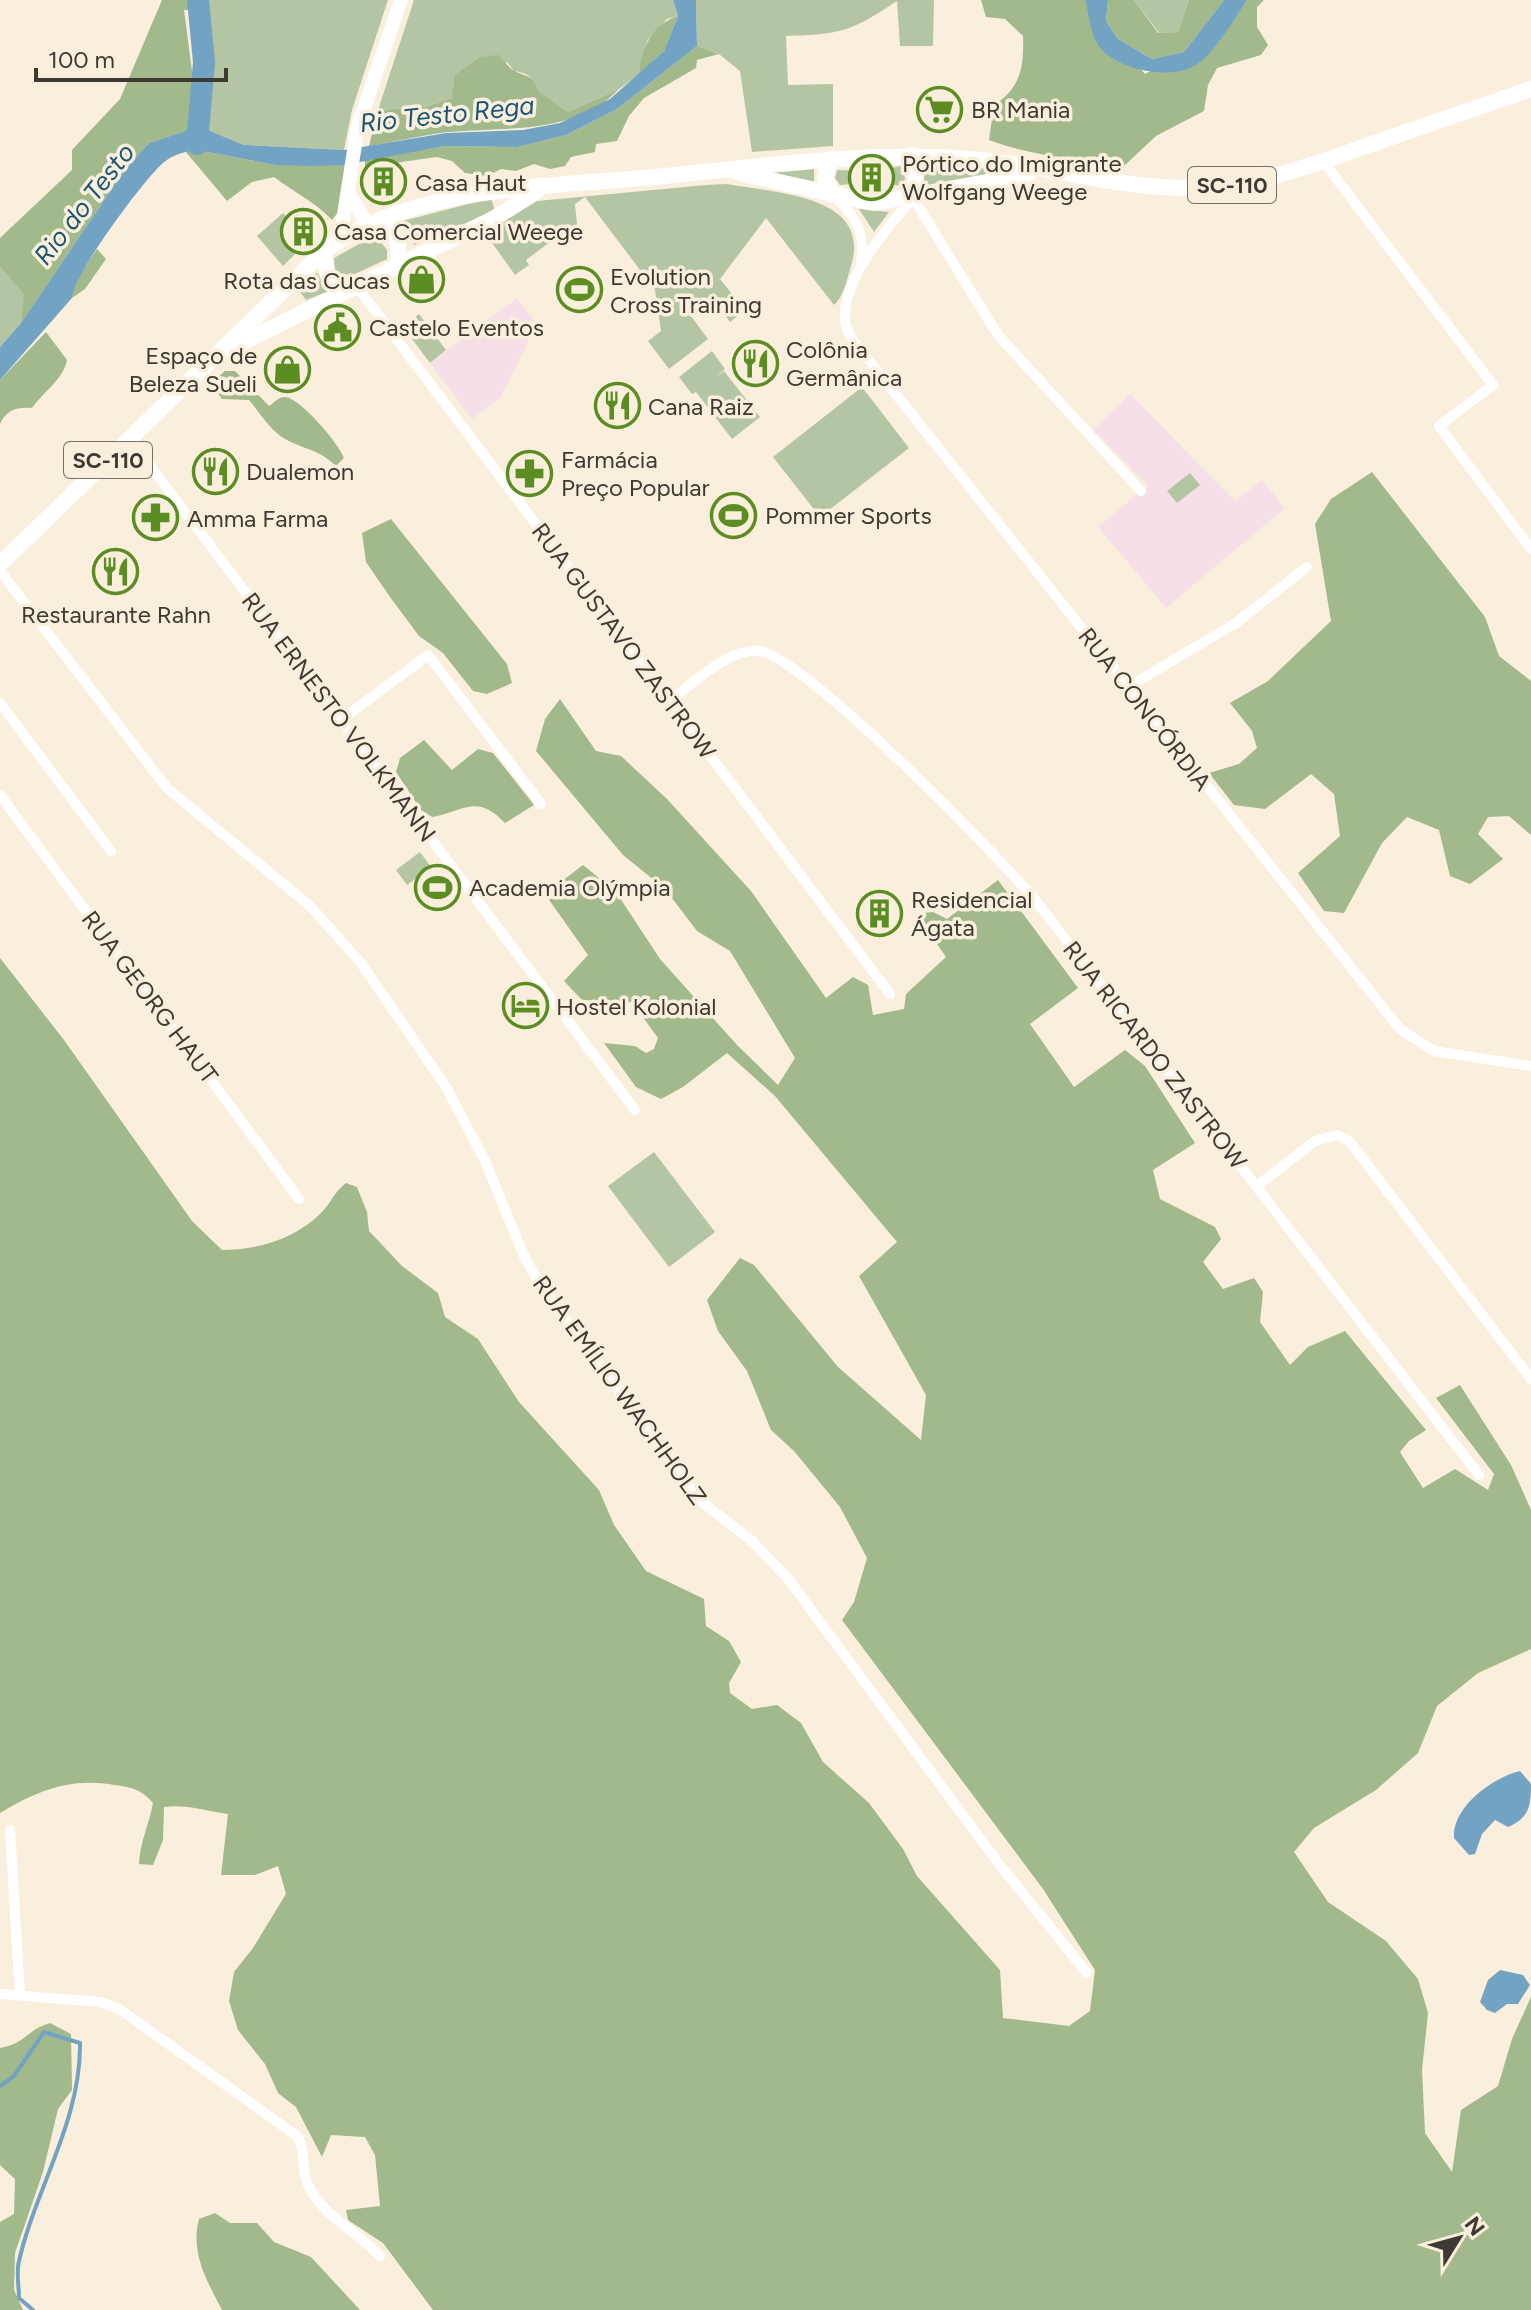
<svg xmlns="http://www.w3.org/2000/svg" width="1531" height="2310" font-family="Figtree,sans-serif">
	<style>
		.education { fill: #f7dfe9 }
		.green { fill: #b4c5a4 }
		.forest { fill: #a1b98b }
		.water { fill: #73a3c3 }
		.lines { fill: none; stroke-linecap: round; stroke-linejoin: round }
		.stream { stroke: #73a3c3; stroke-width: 4 }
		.river { stroke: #73a3c3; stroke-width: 22 }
		.street { stroke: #fff; stroke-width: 10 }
		.secondary { stroke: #fff; stroke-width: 14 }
		.primary { stroke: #fff; stroke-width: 16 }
		.labels { text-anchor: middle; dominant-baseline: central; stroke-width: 7; stroke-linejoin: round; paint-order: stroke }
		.shield { fill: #faefdd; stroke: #767066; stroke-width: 2 }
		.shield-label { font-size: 22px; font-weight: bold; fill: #3e3a33 }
		.poi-label { font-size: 24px; fill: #3e3a33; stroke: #faefdd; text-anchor: start }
		.street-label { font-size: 24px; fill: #3e3a33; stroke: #faefdd }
		.water-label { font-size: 26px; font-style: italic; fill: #1b5575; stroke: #faefdd }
	</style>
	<rect width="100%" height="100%" fill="#faefdd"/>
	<g class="education">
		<polygon points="517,298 537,324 501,397 472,419 430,363"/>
		<polygon points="1130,394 1235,501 1262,480 1285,508 1166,608 1098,527 1148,485 1093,430"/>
	</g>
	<g class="green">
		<polygon points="208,0 388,0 352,110 344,150 244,145 208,130 214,62"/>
		<path d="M414 0H673L678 16 667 19 647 41 639 74 619 89 568 112 537 91C534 77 528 73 514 71L507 62 452 98 426 107 378 110Z"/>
		<path d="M696 0H934L933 46H900L897 1C850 32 842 34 786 36L788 85 833 84V146L752 152 740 71 719 54 697 46Z"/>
		<polygon points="1134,0 1189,0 1178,32 1159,33"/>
		<polygon points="922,161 996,167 996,173 924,186"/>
		<polygon points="901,166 905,178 903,186 878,183 877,171"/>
		<polygon points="814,168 814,183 767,172"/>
		<polygon points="837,170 865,171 865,183 840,185 835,178"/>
		<path d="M727 184C773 193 873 194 851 266 847 279 844 296 834 305L766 218 720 279 745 310 730 322 711 296 688 312 708 339 669 369 648 341 661 331 655 290 585 197 575 204 578 234 561 248 554 239 526 260 529 265 515 275 490 240 494 227 537 201 706 185Z"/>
		<polygon points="491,198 495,211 414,245 403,221"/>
		<polygon points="859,209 889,212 874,232"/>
		<polygon points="283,213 292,223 280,234 297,252 283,266 257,236"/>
		<polygon points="375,235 387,250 387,259 344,279 335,272 334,258"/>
		<polygon points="0,267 25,294 21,323 0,347"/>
		<polygon points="317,273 329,291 306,300 300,292 302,285"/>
		<polygon points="419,314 446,350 430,363 403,327"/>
		<polygon points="712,351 725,369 715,378 724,371 760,417 732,439 696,392 692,394 679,377"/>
		<polygon points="862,387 909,448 820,517 773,457"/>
		<polygon points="1190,473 1200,485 1177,503 1167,491"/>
		<polygon points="420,852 431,867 407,885 396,870"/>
		<polygon points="654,1152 715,1232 669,1267 608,1186"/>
	</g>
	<g class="forest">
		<polygon points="162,0 208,0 208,11 184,10 192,71 191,129 149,143 126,168 21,323 24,294 0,267 0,238 72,170 72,150 120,99"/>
		<path d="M981 0H1085L1088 10 1145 74 1222 36 1247 0H1264L1257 7V27L1268 45 1261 55 1217 68 1208 85 1204 111 1156 136 1125 165C1080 160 1031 156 989 140L994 105C1021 88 1024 66 1023 36L1005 19 986 17Z"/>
		<polygon points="1108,0 1134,0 1158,33 1178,32 1189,0 1224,0 1184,52 1152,59 1118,39 1106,21"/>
		<path d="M678 16 664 51 639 74C642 48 651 25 678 16Z"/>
		<polygon points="697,46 719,54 697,60 696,68 644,98 629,116 617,141 596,144 595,152 571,157 565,166 550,169 534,164 516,171 501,169 487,176 465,173 452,161 437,157 365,167 365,159 444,146 518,147 566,135 617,109"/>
		<path d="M498 55C503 59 508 67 513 70 526 78 533 73 538 91L568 112 619 89C575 135 506 127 448 132 422 135 395 142 369 146L378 110 426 107 452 98 455 75 480 57Z"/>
		<path d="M197 150 275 165H345L339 211 332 220C314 201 295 193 274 177L252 182 227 201 185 151Z"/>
		<polygon points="97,249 106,259 85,289 72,298 71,288"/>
		<path d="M46 332 67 360C63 380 44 391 32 408 17 407 7 409 0 424V380Z"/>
		<path d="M225 371H235L269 406C275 402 279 396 286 397 302 400 339 444 344 458L336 466C319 449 305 450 285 439 270 430 260 413 249 400L222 399 215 389 217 378Z"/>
		<polygon points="1372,472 1485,617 1499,656 1531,681 1531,835 1509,816 1488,817 1478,834 1503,859 1470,884 1450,876 1439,830 1407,817 1382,843 1344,913 1324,911 1298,873 1340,836 1334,794 1311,774 1265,809 1234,805 1209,773 1239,764 1257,748 1252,731 1230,703 1268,681 1331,621 1315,524 1331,499"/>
		<polygon points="391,519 507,664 512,683 487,694 473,691 443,653 419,636 390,597 366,562 362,533"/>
		<path d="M560 699 596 751 621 756 667 799 751 891 826 998 853 977 868 985 873 1015 904 1009 906 994 946 957 919 918 924 913 933 912 947 919 998 880 1078 988 1030 1024 1074 1087 1125 1050 1145 1066 1195 1143 1153 1170 1160 1199 1215 1227 1221 1239 1203 1262 1223 1289 1254 1278 1263 1292 1260 1322 1290 1365 1308 1347 1345 1331 1426 1430 1409 1441 1400 1452 1423 1488 1455 1469 1488 1490 1494 1474 1436 1398 1460 1385 1511 1465 1531 1510V1649L1478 1673 1437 1706 1418 1753 1376 1790 1314 1828 1294 1852 1328 1902 1386 1941 1418 1979 1428 2013 1422 2070 1425 2133 1452 2172 1461 2110 1498 2086 1512 2039 1531 1997V2310H433L383 2243 348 2220 346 2210 380 2206 375 2155 365 2137 331 2135 322 2157 296 2107 278 2093 265 2064 238 2030 229 2001 234 1972 253 1948 286 1894 278 1866 255 1875H221L228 1814C206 1811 186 1804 164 1807L163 1840 153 1865 139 1864C140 1842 149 1825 153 1803 141 1789 133 1788 115 1785 71 1777 38 1790 0 1813V958L64 1040 192 1221 222 1250C257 1250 296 1239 322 1212 331 1203 334 1192 346 1183L357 1187 367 1212 369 1231 402 1266 438 1293 445 1317 478 1339 519 1402 599 1490 614 1525 646 1571 704 1599 706 1626 729 1641 741 1662 729 1683 730 1693 752 1709 777 1705 801 1723 823 1762 869 1803 903 1849 917 1876 1000 1970 1003 2018 1069 2026 1090 2011 1095 1970 1043 1889 842 1620 854 1602 867 1558 840 1507 794 1451 771 1430 747 1371 718 1331 707 1300 740 1258 754 1265 838 1367 921 1440 926 1395 859 1276 897 1242 775 1096 727 1053 683 1087 661 1099 636 1087 604 1043 635 1046 646 1053 654 1049 658 1038 632 1002 582 1000 564 981 588 955 545 894 583 865 616 892 660 959 737 1045 778 1085 795 1058 730 951 697 931 665 889 623 855 536 751 545 719Z"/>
		<path d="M424 740 452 770 478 749 493 753 534 805 505 823C477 793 464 811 432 817L421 810 396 772 400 758Z"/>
		<path d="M50 2023 71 2034 72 2090 58 2109 43 2172 15 2253 14 2290 23 2310H0V2222L14 2214 15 2179 0 2165V2048C27 2043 26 2030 50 2023Z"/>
		<path d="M215 2213 230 2223H257L274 2242 311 2257 360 2310H222C207 2281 190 2253 199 2219Z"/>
	</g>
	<g class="water">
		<path d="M673 0H696L697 46 617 109 566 135 518 147 444 146 344 165 311 166 275 165 197 150C185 151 172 155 163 163 144 179 71 278 72 298L0 380V347L21 323 126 168 149 143 191 129 208 130 244 145 344 150 446 133 523 130 560 123 610 99 664 51 678 16Z"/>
		<path d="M1085 0H1108L1106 21 1118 39 1152 59 1184 52 1224 0H1247C1235 18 1211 59 1192 67 1167 79 1124 70 1104 52 1090 39 1090 17 1085 0Z"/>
		<path d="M1520 1771 1531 1784C1531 1806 1529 1818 1508 1827L1495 1820 1482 1834 1475 1854 1469 1855 1454 1838C1452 1807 1492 1778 1520 1771Z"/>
		<polygon points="1500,1970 1523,1975 1530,1985 1518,2004 1507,2004 1495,2013 1487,2010 1480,2002 1488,1980"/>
	</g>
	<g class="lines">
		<path class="stream" d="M0 2086 14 2076 44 2032 80 2043C81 2121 36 2187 19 2261 16 2272 19 2286 19 2298L33 2310"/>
		<polyline class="river" points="197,144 204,62 198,0"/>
		<g class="street">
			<polyline points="1323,161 1493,385 1439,426 1531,549"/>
			<path d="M834 196C855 216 866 232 861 262"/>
			<polyline points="358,288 890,994"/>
			<polyline points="130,439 635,1110"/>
			<path d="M1141 491 998 335 913 198C887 228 824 298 852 339L1400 1029 1434 1051 1531 1066"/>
			<polyline points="0,571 167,788 310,906 361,963 446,1087 485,1161 524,1256 541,1286 703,1503 752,1541 789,1580 999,1864 1087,1973"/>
			<polyline points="1128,687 1236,623 1307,567"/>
			<path d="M669 701C693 684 728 648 759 651 805 657 999 857 1036 901L1479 1475"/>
			<polyline points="0,703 111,851"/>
			<polyline points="341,720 428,655 541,804"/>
			<polyline points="0,795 299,1199"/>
			<polyline points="1257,1186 1315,1141 1338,1135 1350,1142 1531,1379"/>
			<polyline points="10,1830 20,1995"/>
			<path d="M0 1994 101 2002 121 2010 297 2136C307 2152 300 2169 308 2185 324 2217 357 2231 380 2256"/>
		</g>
		<g class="secondary">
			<polyline points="348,192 367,224"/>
			<polyline points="340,239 358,126 401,0"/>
		</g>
		<g class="primary">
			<polyline points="831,159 825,177 833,195"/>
			<polyline points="739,173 874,203 1029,174"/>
			<polyline points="913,198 916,177 913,155"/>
			<polyline points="381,219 398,243 398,267"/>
			<polyline points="323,252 329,279 339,286 356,288"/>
			<polyline points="227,350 493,219 537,191"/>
			<path d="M0 564 323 252C409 184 559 187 665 176 767 166 867 151 969 159 1050 165 1128 193 1210 187 1264 183 1315 164 1366 146 1421 127 1476 108 1531 89"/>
		</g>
	</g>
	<defs>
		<symbol id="supermarket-ring" viewBox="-11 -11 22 22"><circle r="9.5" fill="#faefdd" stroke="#5c8d22" stroke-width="1.5"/><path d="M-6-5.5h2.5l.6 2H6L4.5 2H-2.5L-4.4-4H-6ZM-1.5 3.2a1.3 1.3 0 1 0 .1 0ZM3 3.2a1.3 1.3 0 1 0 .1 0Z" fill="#5c8d22"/></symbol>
		<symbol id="building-ring" viewBox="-11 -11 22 22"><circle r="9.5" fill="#faefdd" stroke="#5c8d22" stroke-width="1.5"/><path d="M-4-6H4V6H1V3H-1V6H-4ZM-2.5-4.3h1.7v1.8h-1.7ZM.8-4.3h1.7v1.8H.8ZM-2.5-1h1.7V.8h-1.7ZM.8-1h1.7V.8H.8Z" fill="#5c8d22"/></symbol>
		<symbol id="shop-ring" viewBox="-11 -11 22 22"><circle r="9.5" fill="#faefdd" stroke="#5c8d22" stroke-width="1.5"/><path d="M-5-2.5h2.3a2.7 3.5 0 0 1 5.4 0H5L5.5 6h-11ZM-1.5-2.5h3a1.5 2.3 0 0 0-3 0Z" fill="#5c8d22"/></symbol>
		<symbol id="stadium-ring" viewBox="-11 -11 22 22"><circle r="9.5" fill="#faefdd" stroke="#5c8d22" stroke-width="1.5"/><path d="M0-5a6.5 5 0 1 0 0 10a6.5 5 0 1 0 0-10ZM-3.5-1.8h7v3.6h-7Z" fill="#5c8d22"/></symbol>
		<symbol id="civic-ring" viewBox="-11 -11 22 22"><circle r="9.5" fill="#faefdd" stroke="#5c8d22" stroke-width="1.5"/><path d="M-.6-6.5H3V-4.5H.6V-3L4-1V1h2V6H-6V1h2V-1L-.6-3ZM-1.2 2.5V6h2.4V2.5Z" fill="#5c8d22"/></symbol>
		<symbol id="restaurant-ring" viewBox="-11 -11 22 22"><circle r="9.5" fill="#faefdd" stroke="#5c8d22" stroke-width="1.5"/><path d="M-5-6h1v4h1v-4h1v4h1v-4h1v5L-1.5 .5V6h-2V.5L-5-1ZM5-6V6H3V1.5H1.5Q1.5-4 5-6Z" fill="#5c8d22"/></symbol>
		<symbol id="pharmacy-ring" viewBox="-11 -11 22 22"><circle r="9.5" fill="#faefdd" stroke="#5c8d22" stroke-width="1.5"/><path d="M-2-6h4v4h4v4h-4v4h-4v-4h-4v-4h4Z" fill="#5c8d22"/></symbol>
		<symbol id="hotel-ring" viewBox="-11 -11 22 22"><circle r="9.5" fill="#faefdd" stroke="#5c8d22" stroke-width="1.5"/><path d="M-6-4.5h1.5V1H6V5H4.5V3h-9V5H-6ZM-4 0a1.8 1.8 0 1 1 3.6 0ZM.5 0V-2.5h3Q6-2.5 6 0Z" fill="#5c8d22"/></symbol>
	</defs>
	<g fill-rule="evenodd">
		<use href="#supermarket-ring" x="914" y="84" width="51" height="51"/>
		<use href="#building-ring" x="846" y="152" width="51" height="51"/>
		<use href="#building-ring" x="358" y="156" width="51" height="51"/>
		<use href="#building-ring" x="278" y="206" width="51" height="51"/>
		<use href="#shop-ring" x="396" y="254" width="51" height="51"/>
		<use href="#stadium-ring" x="554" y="264" width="51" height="51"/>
		<use href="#civic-ring" x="312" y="302" width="51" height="51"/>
		<use href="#restaurant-ring" x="730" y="338" width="51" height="51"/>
		<use href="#shop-ring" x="262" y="344" width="51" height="51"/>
		<use href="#restaurant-ring" x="592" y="380" width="51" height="51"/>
		<use href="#restaurant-ring" x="190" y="446" width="51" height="51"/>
		<use href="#pharmacy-ring" x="504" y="448" width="51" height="51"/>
		<use href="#stadium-ring" x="708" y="490" width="51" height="51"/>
		<use href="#pharmacy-ring" x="130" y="492" width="51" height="51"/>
		<use href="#restaurant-ring" x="90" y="546" width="51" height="51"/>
		<use href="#stadium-ring" x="412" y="862" width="51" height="51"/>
		<use href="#building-ring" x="854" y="888" width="51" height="51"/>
		<use href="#hotel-ring" x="500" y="980" width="51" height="51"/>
	</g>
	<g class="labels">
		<g class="shield">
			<rect x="1188" y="167" width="88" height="36" rx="6"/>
			<rect x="64" y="442" width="88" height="36" rx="6"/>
		</g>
		<g class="shield-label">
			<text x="1232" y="185">SC-110</text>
			<text x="108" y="460">SC-110</text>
		</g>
		<g class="poi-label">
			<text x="971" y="109">BR Mania</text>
			<text x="902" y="163">Pórtico do Imigrante<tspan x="902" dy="28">Wolfgang Weege</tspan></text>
			<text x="415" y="182">Casa Haut</text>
			<text x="334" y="231">Casa Comercial Weege</text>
			<text x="610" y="276">Evolution<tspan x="610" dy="28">Cross Training</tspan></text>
			<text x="390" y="280" text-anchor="end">Rota das Cucas</text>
			<text x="369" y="327">Castelo Eventos</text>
			<text x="786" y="349">Colônia<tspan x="786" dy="28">Germânica</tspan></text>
			<text x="257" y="355" text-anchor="end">Espaço de<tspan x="257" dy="28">Beleza Sueli</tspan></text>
			<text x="648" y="406">Cana Raiz</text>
			<text x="561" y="459">Farmácia<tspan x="561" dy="28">Preço Popular</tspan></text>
			<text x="246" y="471">Dualemon</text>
			<text x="765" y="515">Pommer Sports</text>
			<text x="187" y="518">Amma Farma</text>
			<text x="116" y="614" text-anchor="middle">Restaurante Rahn</text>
			<text x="469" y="887">Academia Olýmpia</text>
			<text x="911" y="899">Residencial<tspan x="911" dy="28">Ágata</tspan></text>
			<text x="556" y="1006">Hostel Kolonial</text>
		</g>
		<g class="street-label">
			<text transform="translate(624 641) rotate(53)">RUA GUSTAVO ZASTROW</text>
			<text transform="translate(1145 709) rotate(52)">RUA CONCÓRDIA</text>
			<text transform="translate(339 717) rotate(53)">RUA ERNESTO VOLKMANN</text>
			<text transform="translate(150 997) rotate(53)">RUA GEORG HAUT</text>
			<text transform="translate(1155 1055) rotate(52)">RUA RICARDO ZASTROW</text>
			<text transform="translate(620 1390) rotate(54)">RUA EMÍLIO WACHHOLZ</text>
		</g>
		<g class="water-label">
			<text transform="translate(447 114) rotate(-6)">Rio Testo Rega</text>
			<text transform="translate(84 204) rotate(-52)">Rio do Testo</text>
		</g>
	</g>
	<g transform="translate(1459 2238) rotate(53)" stroke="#faefdd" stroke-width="6" paint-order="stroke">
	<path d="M0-6L14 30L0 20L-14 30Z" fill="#3e3a33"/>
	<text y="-12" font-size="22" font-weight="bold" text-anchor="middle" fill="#3e3a33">N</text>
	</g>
	<path d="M36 68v12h190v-12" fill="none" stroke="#3e3a33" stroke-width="4"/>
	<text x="48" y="68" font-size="24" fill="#3e3a33" stroke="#faefdd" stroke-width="6" paint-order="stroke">100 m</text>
</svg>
